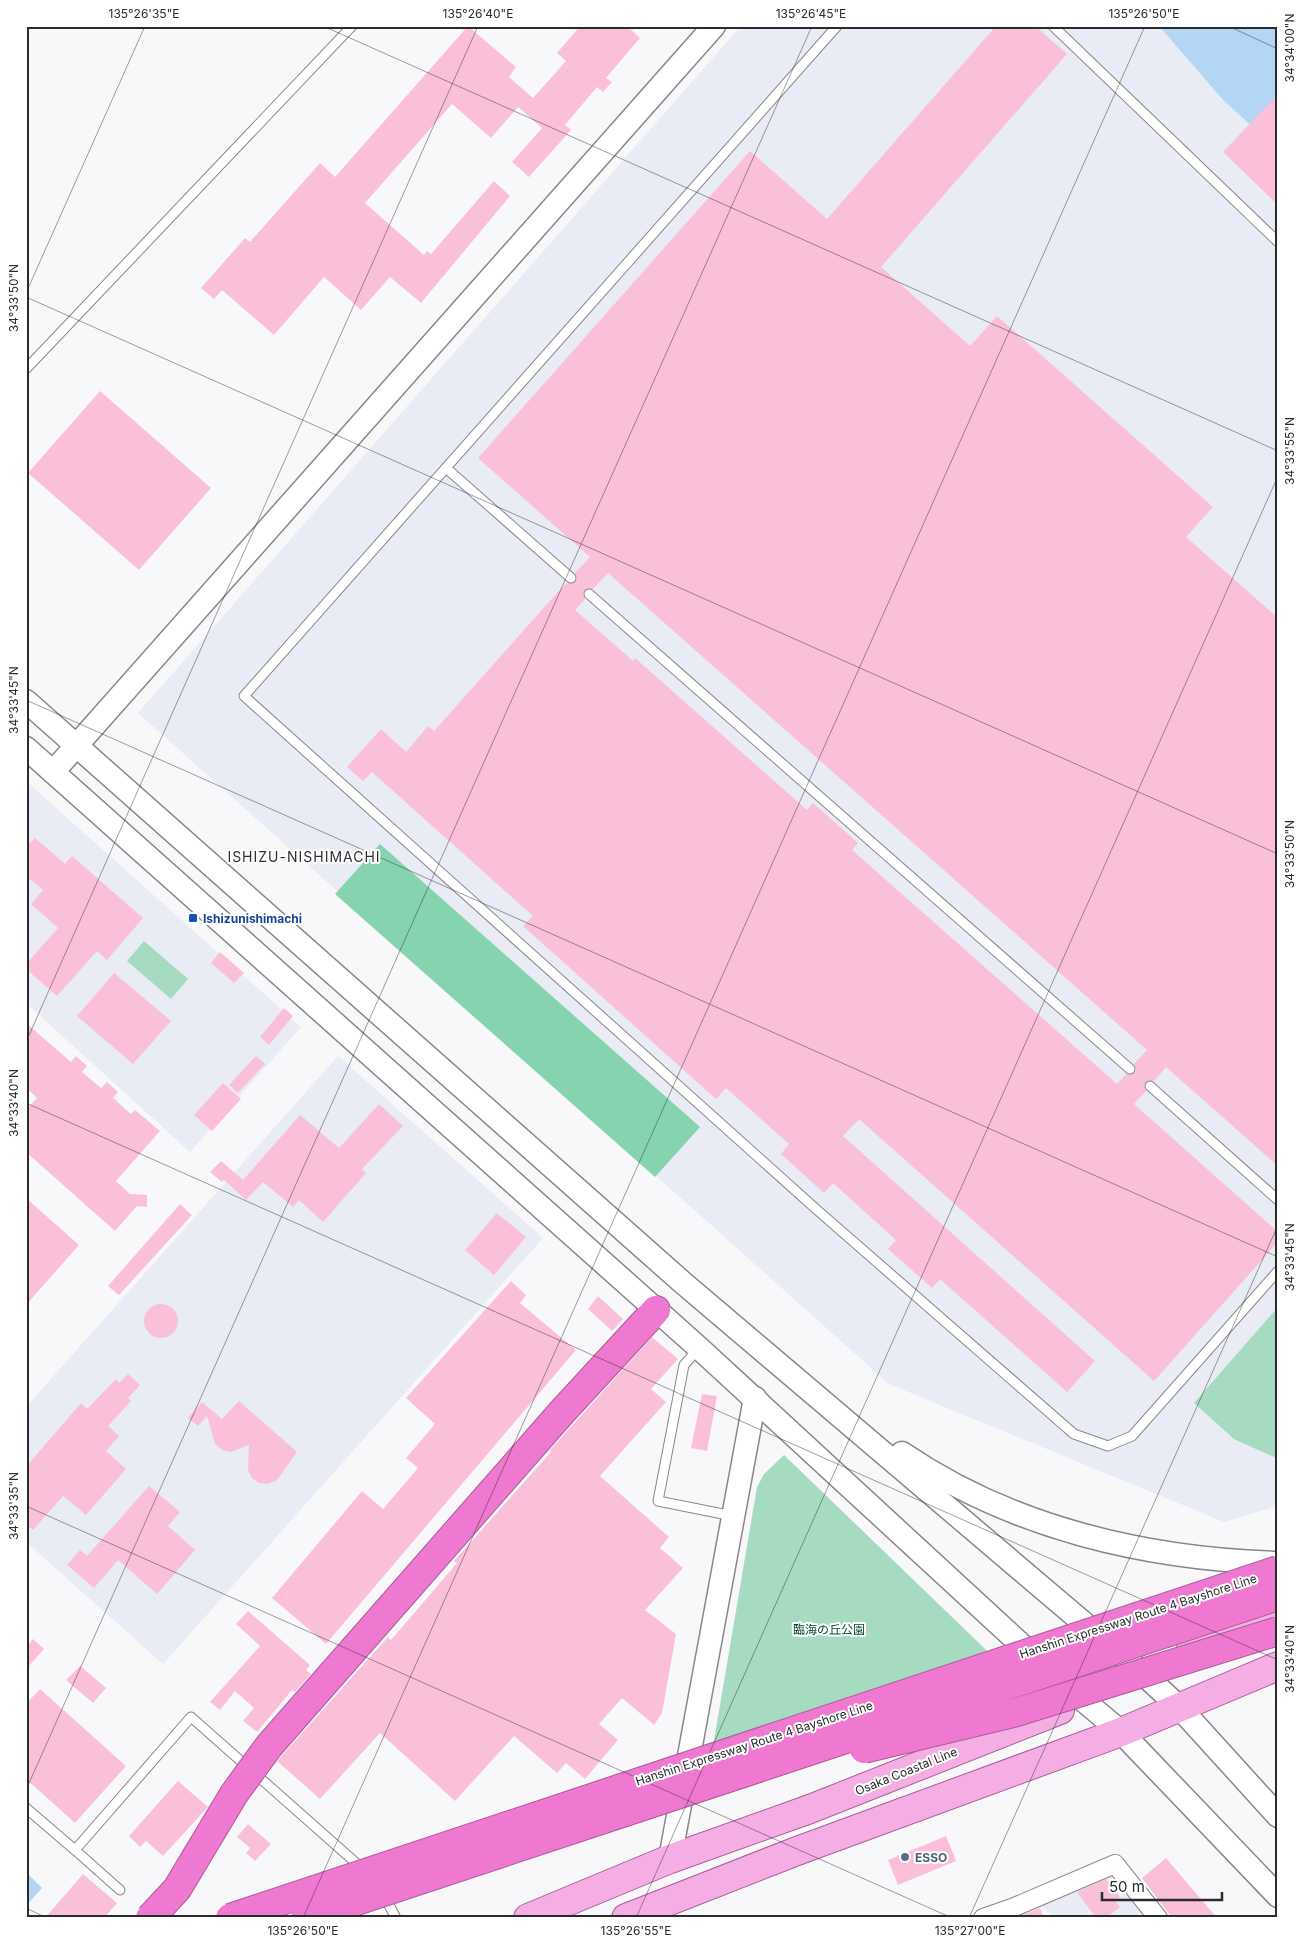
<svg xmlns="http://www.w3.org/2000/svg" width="1304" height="1944" font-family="Inter,'Noto Sans JP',sans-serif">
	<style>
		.built { fill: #e9ebf5 }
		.green { fill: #a7dbc1 }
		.forest { fill: #86d3af }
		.water { fill: #b3d6f4 }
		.building { fill: #fbc0d9; fill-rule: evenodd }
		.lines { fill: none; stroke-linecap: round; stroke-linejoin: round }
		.service-casing { stroke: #88888b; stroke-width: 11 }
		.minor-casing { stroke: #88888b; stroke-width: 20 }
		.tertiary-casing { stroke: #88888b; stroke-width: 25 }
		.primary-casing { stroke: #aa5d97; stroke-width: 30 }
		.motorway-casing { stroke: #aa5d97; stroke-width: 30 }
		.service { stroke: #fff; stroke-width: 9 }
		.minor { stroke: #fff; stroke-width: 18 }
		.tertiary { stroke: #fff; stroke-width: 22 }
		.primary { stroke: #f5aee3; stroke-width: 28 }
		.motorway { stroke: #ef78d0; stroke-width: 28 }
		.motorway-bridge-casing { stroke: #aa5d97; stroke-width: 30; stroke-linecap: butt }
		.motorway-bridge { stroke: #ef78d0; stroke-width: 28 }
		.ticks { fill: none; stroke: #2a2b2c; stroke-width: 1; stroke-opacity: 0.45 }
		.transit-dot { fill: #1a4fb4; stroke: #fff; stroke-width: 2 }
		.service-dot { fill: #5c6f8a; stroke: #fff; stroke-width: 2 }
		.labels { text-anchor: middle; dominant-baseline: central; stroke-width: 4; stroke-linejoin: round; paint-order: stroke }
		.transit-label { font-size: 12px; font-weight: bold; fill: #164399; stroke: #fff; text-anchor: start }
		.street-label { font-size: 12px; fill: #2a2b2c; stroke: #fff }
		.park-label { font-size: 12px; fill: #064831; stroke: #fff }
		.service-label { font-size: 12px; font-weight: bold; fill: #4e5e75; stroke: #fff; text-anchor: start }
		.neighbourhood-label { font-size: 14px; letter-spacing: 1px; fill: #313234; stroke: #fff }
		.neatline { fill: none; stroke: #2a2b2c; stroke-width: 2 }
		.ticks-label { font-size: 12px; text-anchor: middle; fill: #2a2b2c }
	</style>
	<rect width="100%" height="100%" fill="#f8f8fb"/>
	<g class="built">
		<polygon points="741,26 1159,26 1223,100 1278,150 1278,1506 1224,1522 889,1384 138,713"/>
		<polygon points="26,781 301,1027 190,1152 26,1003"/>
		<polygon points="338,1056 543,1238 163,1664 26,1542 26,1407"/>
		<polygon points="1113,1868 1151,1918 1053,1918 1040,1902"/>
	</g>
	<g class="green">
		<polygon points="144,941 188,979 171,999 127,961"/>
		<polygon points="1278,1307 1278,1459 1234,1439 1194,1403"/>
		<polygon points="784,1455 1007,1670 710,1764 757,1487 764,1474"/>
	</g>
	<polygon class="forest" points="380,844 700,1127 655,1177 335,894"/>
	<g class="water">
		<polygon points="1159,26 1278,26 1278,150 1223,100"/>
		<polygon points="29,1875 42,1888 26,1906 26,1878"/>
	</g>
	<g class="building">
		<polygon points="468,26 516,67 509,77 533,98 566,61 557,53 580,26 627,26 640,38 606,78 612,82 603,92 597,87 565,125 571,130 529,177 512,162 542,128 518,107 491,138 452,104 365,203 424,255 427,251 431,254 494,181 510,196 421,303 390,277 361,310 324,277 274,335 222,290 214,299 201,288 245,238 250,242 320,163 335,177"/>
		<path d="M996 26H1035L1067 54 881 267 970 346 997 316 1213 507 1186 537 1278 618V1166L1166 1067 1154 1081 1146 1082 1144 1085 1146 1091 1134 1104 1278 1232V1242L1154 1381 859 1119 843 1136 1095 1361 1067 1392 940 1279 932 1288 888 1249 896 1240 833 1183 824 1193 781 1154 789 1144 726 1088 716 1099 523 926 533 916 372 772 363 781 347 767 381 729 406 752 428 726 434 731 556 594 567 583 575 582 577 579 575 573 590 557 478 458 750 151 827 219ZM608 573 1147 1050 1134 1064 1136 1070 1134 1073 1126 1074 1117 1084 852 850 858 843 813 803 807 810 635 658 633 661 575 610 585 599 583 593 585 590 593 589Z"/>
		<polygon points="1278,94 1278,205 1223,152"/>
		<polygon points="100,391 211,488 139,570 28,473"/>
		<polygon points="35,838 65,864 72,856 143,918 107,960 97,951 57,996 26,969 26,964 58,928 31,904 43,890 26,876 26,847"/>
		<polygon points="220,952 244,973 234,983 211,963"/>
		<polygon points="114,973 171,1021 133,1064 77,1016"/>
		<polygon points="284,1008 293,1016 269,1045 260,1037"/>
		<polygon points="26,1023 71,1062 76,1056 87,1066 82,1072 101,1088 107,1082 118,1092 113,1098 131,1114 135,1110 160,1131 116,1181 130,1194 147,1195 147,1207 137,1206 115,1231 26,1152 26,1110 37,1098 26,1087"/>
		<polygon points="256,1056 265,1064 238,1093 229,1085"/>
		<polygon points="223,1083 241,1099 212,1131 194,1115"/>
		<polygon points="379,1104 403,1126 362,1169 366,1173 323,1222 299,1200 293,1207 263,1182 246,1200 224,1180 222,1182 210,1172 221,1161 243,1180 300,1115 339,1148"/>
		<polygon points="26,1198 79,1245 26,1305"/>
		<polygon points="180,1204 192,1215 119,1295 108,1286"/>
		<polygon points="497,1213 526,1237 494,1275 465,1250"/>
		<polygon points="511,1281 526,1295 520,1303 576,1350 326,1644 272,1598 362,1491 383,1509 418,1468 406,1458 435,1424 406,1398"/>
		<polygon points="598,1296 623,1319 612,1331 588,1309"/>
		<circle cx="161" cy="1321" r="17"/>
		<polygon points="652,1337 678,1359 651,1389 666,1402 600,1476 669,1537 660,1548 683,1568 645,1610 676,1634 662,1713 654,1725 622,1698 599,1724 618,1740 585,1779 566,1763 557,1773 514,1736 455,1801 380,1733 320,1799 277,1761 388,1637 391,1640 457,1563 454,1561 551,1452 550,1450"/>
		<polygon points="128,1374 140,1385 128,1398 131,1401 108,1426 119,1436 106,1451 126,1469 86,1515 63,1496 33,1530 26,1524 26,1467 81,1403 87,1409 116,1379 119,1383"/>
		<polygon points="702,1394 717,1396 707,1451 691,1448"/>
		<polygon points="239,1401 297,1452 277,1480 268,1484 259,1483 252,1478 248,1470 249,1445 231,1452 222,1450 215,1444 207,1416 198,1426 188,1418 202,1402 222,1419"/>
		<polygon points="149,1486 180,1512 168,1526 195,1550 157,1594 118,1560 94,1588 67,1565 80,1550 87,1556"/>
		<polygon points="248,1611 310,1665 306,1670 311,1674 295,1692 292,1690 257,1732 243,1721 254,1708 235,1691 220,1710 210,1702 260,1646 236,1624"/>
		<polygon points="33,1639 44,1649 26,1669 26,1647"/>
		<polygon points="80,1666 106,1688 93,1703 66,1680"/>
		<polygon points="40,1689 126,1766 75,1823 26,1779 26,1704"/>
		<polygon points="178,1781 208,1807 163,1856 146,1841 140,1847 129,1836"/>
		<polygon points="248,1824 271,1844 255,1861 246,1853 250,1848 237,1837"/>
		<polygon points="946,1836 956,1861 898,1885 888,1860"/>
		<polygon points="1166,1858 1217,1918 1172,1918 1142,1878"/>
		<polygon points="83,1874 117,1903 104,1918 45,1918"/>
		<polygon points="1106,1879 1120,1897 1115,1901 1120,1907 1106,1918 1096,1918 1077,1892"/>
		<polygon points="1040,1908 1044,1918 1016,1918"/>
	</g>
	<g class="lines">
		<defs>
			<g id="service">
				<polyline points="837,26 244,696 816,1209 1074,1434 1108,1446 1132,1436 1278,1271"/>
				<polyline points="1053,26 1278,242"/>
				<polyline points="26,369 352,26"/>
				<polyline points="446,468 571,578"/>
				<polyline points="589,594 1130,1069"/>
				<polyline points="1150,1086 1278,1200"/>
				<polyline points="699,1348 684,1365 658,1501 733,1516"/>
				<polyline points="26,1808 75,1850 191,1717 364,1870"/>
				<polyline points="75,1850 120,1890"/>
				<polyline points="384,1896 396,1918"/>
			</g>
			<polyline id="minor" points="983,1918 1012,1908 1115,1864 1158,1918"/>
			<g id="tertiary">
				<polyline points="26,701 682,1282 1139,1670 1179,1707 1278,1816"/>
				<polyline points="26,748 699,1348 1040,1662"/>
				<polyline points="53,772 714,26"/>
				<path d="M902 1453C1012 1528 1146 1559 1278 1563"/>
				<polyline points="1064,1684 1121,1732 1278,1896"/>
				<polyline points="670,1859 755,1398"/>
			</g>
			<g id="primary">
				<polyline points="1191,1648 1278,1610"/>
				<polyline points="528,1918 670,1859 810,1809 1060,1710"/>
				<polyline points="626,1918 797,1851 1121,1732 1278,1666"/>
			</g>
			<polyline id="motorway" points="562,1412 656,1310"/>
		</defs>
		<use href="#service" class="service-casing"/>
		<use href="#minor" class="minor-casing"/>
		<use href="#tertiary" class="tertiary-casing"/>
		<use href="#primary" class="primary-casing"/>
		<use href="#motorway" class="motorway-casing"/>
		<use href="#service" class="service"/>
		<use href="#minor" class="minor"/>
		<use href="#tertiary" class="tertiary"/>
		<use href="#primary" class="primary"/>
		<use href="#motorway" class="motorway"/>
		<defs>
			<g id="motorway-bridge">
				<polyline points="864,1749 1017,1712 1278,1631"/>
				<polyline points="150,1918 177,1889 234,1794 269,1746 562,1412"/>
				<polyline points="230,1918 1278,1570"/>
				<polyline points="305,1918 1278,1596"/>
			</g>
		</defs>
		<use href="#motorway-bridge" class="motorway-bridge-casing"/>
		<use href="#motorway-bridge" class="motorway-bridge"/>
	</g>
	<path class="ticks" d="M323 26 1278 451M1228 26 1278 49M26 293 145 26M26 297 1278 854M26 700 1278 1257M26 1042 478 26M26 1103 1278 1660M26 1506 952 1918M26 1790 812 26M26 1908 47 1918M303 1918 1145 26M636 1918 1278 476M969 1918 1278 1225"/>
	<rect class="transit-dot" x="188" y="913" width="10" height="10" rx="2.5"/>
	<circle class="service-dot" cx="905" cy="1857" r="5"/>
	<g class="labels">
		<g class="transit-label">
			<text x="203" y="918">Ishizunishimachi</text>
		</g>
		<g class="street-label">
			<text transform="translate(1138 1616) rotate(-18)">Hanshin Expressway Route 4 Bayshore Line</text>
			<text transform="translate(754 1743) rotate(-18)">Hanshin Expressway Route 4 Bayshore Line</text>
			<text transform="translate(906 1771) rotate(-22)">Osaka Coastal Line</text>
		</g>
		<g class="park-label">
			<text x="829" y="1629">臨海の丘公園</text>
		</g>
		<g class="service-label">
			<text x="915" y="1857">ESSO</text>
		</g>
		<g class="neighbourhood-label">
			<text x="304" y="856">ISHIZU-NISHIMACHI</text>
		</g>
	</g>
	<rect width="1304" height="1944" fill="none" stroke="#ffffff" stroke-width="55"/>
	<path d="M1102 1892v8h120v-8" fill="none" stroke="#2a2b2c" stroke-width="2.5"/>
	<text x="1109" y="1892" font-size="15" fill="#2a2b2c" stroke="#ffffff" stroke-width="4" paint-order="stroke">50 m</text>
	<rect x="28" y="28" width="1248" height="1888" class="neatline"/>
	<g class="ticks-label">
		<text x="144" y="18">135°26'35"E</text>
		<text x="478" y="18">135°26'40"E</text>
		<text x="811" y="18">135°26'45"E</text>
		<text x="1144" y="18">135°26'50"E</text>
		<text transform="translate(1290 48) rotate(-90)" y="4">34°34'00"N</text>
		<text transform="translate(14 298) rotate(-90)" y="4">34°33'50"N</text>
		<text transform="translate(1290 451) rotate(-90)" y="4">34°33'55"N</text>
		<text transform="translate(14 700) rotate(-90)" y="4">34°33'45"N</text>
		<text transform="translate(1290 854) rotate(-90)" y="4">34°33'50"N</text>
		<text transform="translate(14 1103) rotate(-90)" y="4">34°33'40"N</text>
		<text transform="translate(1290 1257) rotate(-90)" y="4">34°33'45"N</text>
		<text transform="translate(14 1506) rotate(-90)" y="4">34°33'35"N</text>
		<text transform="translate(1290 1659) rotate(-90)" y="4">34°33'40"N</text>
		<text x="303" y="1935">135°26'50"E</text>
		<text x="636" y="1935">135°26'55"E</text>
		<text x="970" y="1935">135°27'00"E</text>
	</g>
</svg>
